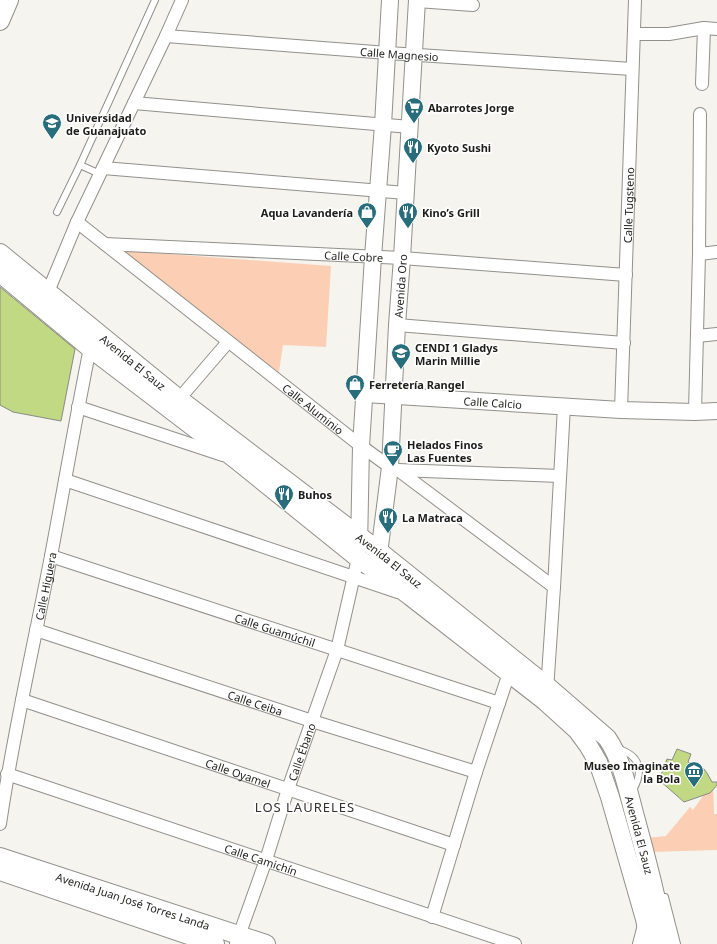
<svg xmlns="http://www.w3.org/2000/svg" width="717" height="944" font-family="'Noto Sans',sans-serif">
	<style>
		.green { fill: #fcceb4 }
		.building { fill: #c0d982; stroke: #898b86 }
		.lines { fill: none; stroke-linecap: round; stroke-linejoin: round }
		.service-casing { stroke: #91908b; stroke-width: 8 }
		.minor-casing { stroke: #91908b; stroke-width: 14 }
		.secondary-casing { stroke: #91908b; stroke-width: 18 }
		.primary-casing { stroke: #91908b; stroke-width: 20 }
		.service { stroke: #fff; stroke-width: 6 }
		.minor { stroke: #fff; stroke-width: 12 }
		.secondary { stroke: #fff; stroke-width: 16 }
		.primary { stroke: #fff; stroke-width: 18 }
		.labels { text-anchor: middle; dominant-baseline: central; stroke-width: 3.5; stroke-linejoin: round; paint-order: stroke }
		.street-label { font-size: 11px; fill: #1d1d1b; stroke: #fff }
		.poi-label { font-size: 11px; font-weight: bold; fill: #1d1d1b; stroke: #fff; text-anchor: start }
		.quarter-label { font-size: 13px; letter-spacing: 1px; fill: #32312d; stroke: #fff }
	</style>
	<rect width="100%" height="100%" fill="#f5f4ef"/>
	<g class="green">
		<polygon points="114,250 331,266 326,347 283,345 279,372"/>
		<polygon points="713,782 714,814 717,814 717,850 649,852 646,838 666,836 690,807 693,810"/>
	</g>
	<g class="building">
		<polygon points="0,287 75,349 61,421 13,412 0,405"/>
		<polygon points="677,749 691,754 688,762 704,769 707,773 712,782 717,782 717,785 710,793 684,802 659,780 667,759 672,760"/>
	</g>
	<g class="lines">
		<defs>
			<g id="service">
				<polyline points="100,174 80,165 155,0"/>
				<polyline points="57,212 80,165"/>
				<path d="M618 749C640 755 644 771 633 790"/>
				<polyline points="665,897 677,944"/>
			</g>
			<g id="minor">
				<polyline points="417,1 473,5"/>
				<polyline points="634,34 669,34 704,28 717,29"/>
				<path id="s1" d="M166 36 388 53 632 69"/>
				<polyline points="702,84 704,28"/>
				<polyline points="134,103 410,127"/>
				<polyline points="103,168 406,193"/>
				<path id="s2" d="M77 222 361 446 390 467 398 470 554 587"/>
				<path id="s3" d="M105 244 402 258 626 275"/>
				<polyline points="699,254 717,252"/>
				<polyline points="45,299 77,222 166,36 182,0"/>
				<polyline points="397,325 624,343"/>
				<polyline points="697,336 717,334"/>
				<polyline points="179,399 228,342"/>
				<polyline points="78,407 223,455"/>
				<path id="s4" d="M621 410 635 0"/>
				<polyline points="695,412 699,254 700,114"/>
				<polyline points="398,470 560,476"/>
				<polyline points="65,480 398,592"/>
				<path id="s5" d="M51 556 499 703"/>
				<path id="s6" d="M36 630 312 721 476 772"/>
				<polyline points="547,690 554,587 564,406"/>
				<path id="s7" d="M22 700 454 845"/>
				<path id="s8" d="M7 774 515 944"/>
				<path id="s9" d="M0 824C13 734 34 645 51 556 64 487 76 417 90 348"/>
				<polyline points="432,917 476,772 509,673"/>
				<path id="s10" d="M236 944 266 860 288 789 337 650 358 558"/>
				<polyline points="639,944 644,925"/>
			</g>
			<g id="secondary">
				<path id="s11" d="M365 394 621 410 695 412 717 411"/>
				<polyline points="359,547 361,446 373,257 383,125 390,0"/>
				<path id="s12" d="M378 562 390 467 397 325 402 258 417 0"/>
			</g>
			<g id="primary">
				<polyline points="0,21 9,0"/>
				<path id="s13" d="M0 253 179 399 380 552 547 686 607 738C622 760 627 787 634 813 646 856 657 900 666 944"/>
				<polyline points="0,273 90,348 234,458 358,558 410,596 545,701 577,730 588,745 598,762 610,797 645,919 650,944"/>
				<path id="s14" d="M0 857 266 944"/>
				<polyline points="0,871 215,944"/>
			</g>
		</defs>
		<use href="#service" class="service-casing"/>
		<use href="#minor" class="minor-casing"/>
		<use href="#secondary" class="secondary-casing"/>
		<use href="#primary" class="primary-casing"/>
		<use href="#service" class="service"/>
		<use href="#minor" class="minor"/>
		<use href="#secondary" class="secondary"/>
		<use href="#primary" class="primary"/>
	</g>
	<defs>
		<symbol id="supermarket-pin" viewBox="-11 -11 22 30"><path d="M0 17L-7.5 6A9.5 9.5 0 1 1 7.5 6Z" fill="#276d7c" stroke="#fff"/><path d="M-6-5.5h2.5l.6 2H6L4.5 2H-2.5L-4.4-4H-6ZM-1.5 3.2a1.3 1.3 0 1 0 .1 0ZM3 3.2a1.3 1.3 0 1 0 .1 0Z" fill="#fff"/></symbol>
		<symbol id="school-pin" viewBox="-11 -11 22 30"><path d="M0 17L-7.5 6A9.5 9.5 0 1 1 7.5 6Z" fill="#276d7c" stroke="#fff"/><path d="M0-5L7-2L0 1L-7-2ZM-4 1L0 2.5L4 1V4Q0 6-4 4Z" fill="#fff"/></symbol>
		<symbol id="restaurant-pin" viewBox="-11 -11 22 30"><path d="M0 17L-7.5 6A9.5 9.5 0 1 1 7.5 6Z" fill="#276d7c" stroke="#fff"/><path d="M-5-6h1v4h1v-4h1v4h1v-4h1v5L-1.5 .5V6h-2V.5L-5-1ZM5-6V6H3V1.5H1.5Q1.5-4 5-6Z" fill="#fff"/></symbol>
		<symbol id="shop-pin" viewBox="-11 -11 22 30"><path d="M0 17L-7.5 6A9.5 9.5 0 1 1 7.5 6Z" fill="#276d7c" stroke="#fff"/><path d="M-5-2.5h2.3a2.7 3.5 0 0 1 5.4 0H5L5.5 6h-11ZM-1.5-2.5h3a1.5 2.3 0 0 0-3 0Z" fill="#fff"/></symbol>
		<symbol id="cafe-pin" viewBox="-11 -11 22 30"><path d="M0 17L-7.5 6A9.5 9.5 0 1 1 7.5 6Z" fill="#276d7c" stroke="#fff"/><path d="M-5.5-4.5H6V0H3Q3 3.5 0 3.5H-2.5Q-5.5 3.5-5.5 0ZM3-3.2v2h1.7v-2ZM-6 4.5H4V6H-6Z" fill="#fff"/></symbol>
		<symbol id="museum-pin" viewBox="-11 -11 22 30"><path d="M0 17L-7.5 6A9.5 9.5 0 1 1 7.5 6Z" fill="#276d7c" stroke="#fff"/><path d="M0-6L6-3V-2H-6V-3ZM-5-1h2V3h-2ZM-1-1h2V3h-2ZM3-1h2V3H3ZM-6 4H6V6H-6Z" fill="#fff"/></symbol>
	</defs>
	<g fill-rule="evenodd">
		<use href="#supermarket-pin" x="403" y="96" width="22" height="30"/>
		<use href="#school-pin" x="41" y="112" width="22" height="30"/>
		<use href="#restaurant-pin" x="402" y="136" width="22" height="30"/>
		<use href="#shop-pin" x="356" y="201" width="22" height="30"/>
		<use href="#restaurant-pin" x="397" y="201" width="22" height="30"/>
		<use href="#school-pin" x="390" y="342" width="22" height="30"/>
		<use href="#shop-pin" x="344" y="373" width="22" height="30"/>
		<use href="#cafe-pin" x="382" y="439" width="22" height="30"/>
		<use href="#restaurant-pin" x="273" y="483" width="22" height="30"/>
		<use href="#restaurant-pin" x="377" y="506" width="22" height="30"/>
		<use href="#museum-pin" x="683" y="760" width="22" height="30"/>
	</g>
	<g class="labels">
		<g class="street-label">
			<text stroke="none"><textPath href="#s1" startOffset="234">Calle Magnesio</textPath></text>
			<text stroke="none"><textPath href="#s4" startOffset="205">Calle Tugsteno</textPath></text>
			<text stroke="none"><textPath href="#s3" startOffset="249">Calle Cobre</textPath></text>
			<text stroke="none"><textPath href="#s12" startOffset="277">Avenida Oro</textPath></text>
			<text stroke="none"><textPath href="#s13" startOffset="172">Avenida El Sauz</textPath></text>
			<text stroke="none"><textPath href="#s11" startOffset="128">Calle Calcio</textPath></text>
			<text stroke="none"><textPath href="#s2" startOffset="301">Calle Aluminio</textPath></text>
			<text stroke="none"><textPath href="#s13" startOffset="496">Avenida El Sauz</textPath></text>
			<text stroke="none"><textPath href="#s9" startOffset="242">Calle Higuera</textPath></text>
			<text stroke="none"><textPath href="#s5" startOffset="236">Calle Guamúchil</textPath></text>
			<text stroke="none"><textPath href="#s6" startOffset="231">Calle Ceiba</textPath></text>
			<text stroke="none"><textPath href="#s10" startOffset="203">Calle Ébano</textPath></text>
			<text stroke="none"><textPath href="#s7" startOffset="228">Calle Oyamel</textPath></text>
			<text stroke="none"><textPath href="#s13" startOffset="880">Avenida El Sauz</textPath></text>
			<text stroke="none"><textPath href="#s8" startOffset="268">Calle Camichín</textPath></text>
			<text stroke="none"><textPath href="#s14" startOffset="140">Avenida Juan José Torres Landa</textPath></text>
		</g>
		<g class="poi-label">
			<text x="428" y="107">Abarrotes Jorge</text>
			<text x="66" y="117">Universidad<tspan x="66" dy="13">de Guanajuato</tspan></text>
			<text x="427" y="147">Kyoto Sushi</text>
			<text x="353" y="212" text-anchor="end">Aqua Lavandería</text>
			<text x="422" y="212">Kino’s Grill</text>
			<text x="415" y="347">CENDI 1 Gladys<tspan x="415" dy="13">Marin Millie</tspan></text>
			<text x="369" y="384">Ferretería Rangel</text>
			<text x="407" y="444">Helados Finos<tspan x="407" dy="13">Las Fuentes</tspan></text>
			<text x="298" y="494">Buhos</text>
			<text x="402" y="517">La Matraca</text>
			<text x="680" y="765" text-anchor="end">Museo Imaginate<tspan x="680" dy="13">la Bola</tspan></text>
		</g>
		<g class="quarter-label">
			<text x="305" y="807">LOS LAURELES</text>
		</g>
	</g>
</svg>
